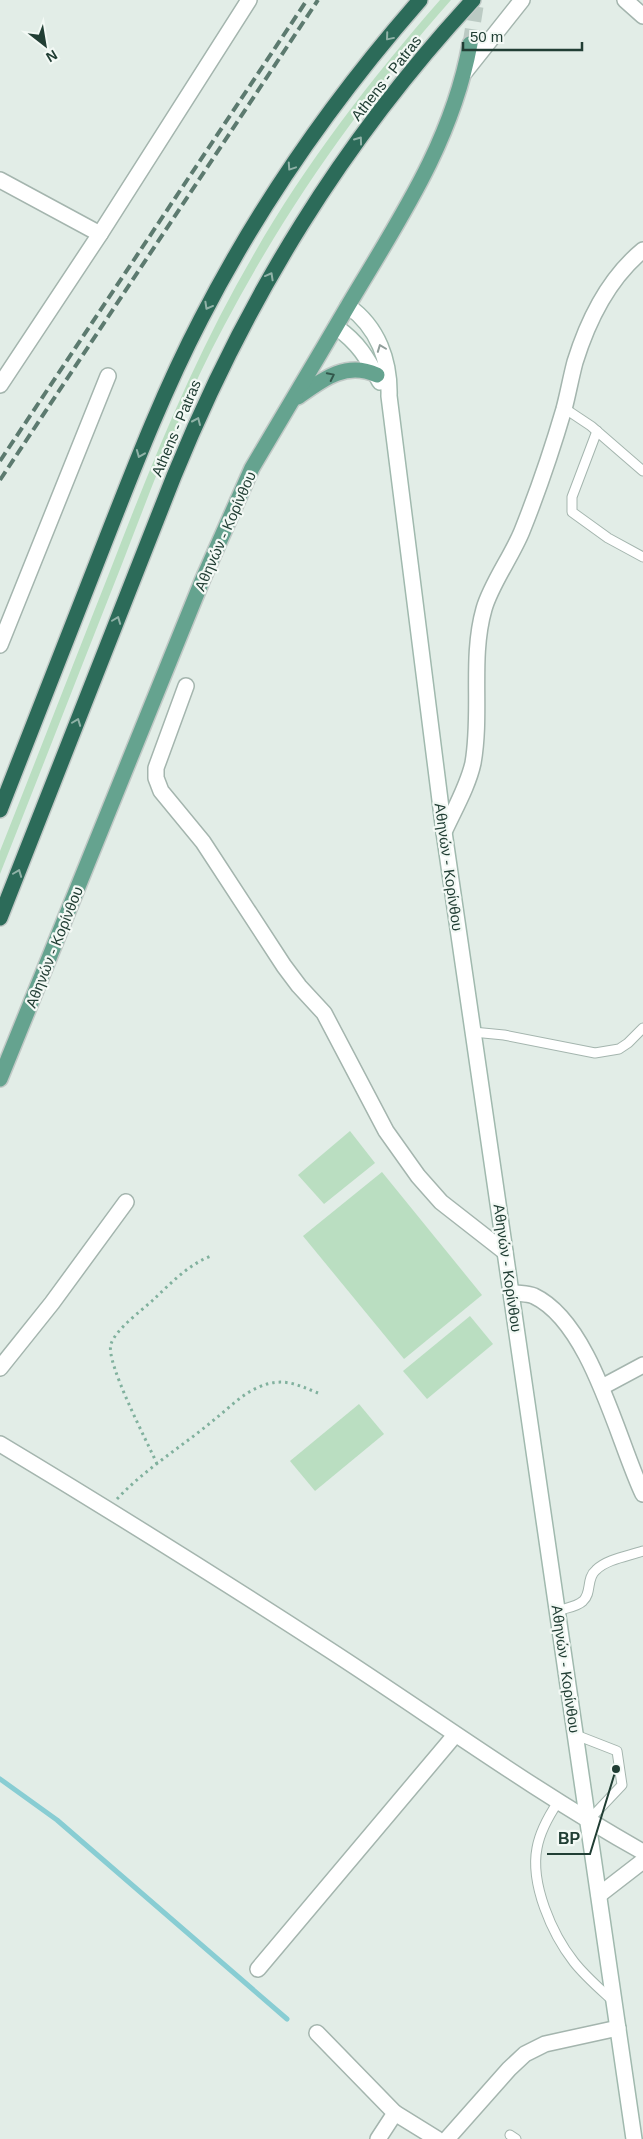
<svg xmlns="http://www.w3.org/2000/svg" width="643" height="2139" font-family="Helvetica,sans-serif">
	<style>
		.green { fill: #badec1 }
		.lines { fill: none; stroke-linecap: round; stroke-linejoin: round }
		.stream { stroke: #88cdd3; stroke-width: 5 }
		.primary-tunnel { stroke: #bbcac3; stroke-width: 15; stroke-dasharray: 15 8; stroke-linecap: butt }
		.service-casing { stroke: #a4b5ae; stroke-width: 11 }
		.minor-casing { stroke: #a4b5ae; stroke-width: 18 }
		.tertiary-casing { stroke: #a4b5ae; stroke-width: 18 }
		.secondary-casing { stroke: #a0b9ae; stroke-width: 18 }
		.primary-casing { stroke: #c1c9c6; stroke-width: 18 }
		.motorway-casing { stroke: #c1c9c6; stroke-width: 18 }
		.path { stroke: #81b19e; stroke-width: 3; stroke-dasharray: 2.5 4; stroke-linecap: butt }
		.service { stroke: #fff; stroke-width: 9 }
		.minor { stroke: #fff; stroke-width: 15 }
		.tertiary { stroke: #fff; stroke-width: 15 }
		.secondary { stroke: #fff; stroke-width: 15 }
		.primary { stroke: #65a38f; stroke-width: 15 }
		.motorway { stroke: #2c6b59; stroke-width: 15 }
		.rail { stroke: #5c7a6f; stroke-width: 4; stroke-dasharray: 10 5; stroke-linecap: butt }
		.oneway { stroke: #90b2a7 }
		.oneway2 { stroke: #909e9a }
		.oneway3 { stroke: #32574b }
		.labels { text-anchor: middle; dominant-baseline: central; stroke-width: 4.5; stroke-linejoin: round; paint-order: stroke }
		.street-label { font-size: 15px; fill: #213e34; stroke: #f3f9f5 }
		.leader { fill: none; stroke: #213e34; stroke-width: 2 }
		.callout-dot { fill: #213e34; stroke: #f3f9f5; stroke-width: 2 }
		.callout-label { font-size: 16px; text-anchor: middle; font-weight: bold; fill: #213e34; stroke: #f3f9f5; stroke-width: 4.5; stroke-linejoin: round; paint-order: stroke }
	</style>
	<rect width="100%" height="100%" fill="#e2ede7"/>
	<g class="green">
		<path d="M440 0H451C363 99 286 208 224 326 183 402 153 484 122 564 81 667 41 771 0 874V851C37 758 73 664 110 571 152 462 195 355 254 254 306 163 371 79 440 0Z"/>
		<polygon points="350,1131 375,1163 324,1204 298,1175"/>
		<polygon points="382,1172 482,1295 404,1359 303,1236"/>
		<polygon points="470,1316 493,1344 427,1399 403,1371"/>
		<polygon points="359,1404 384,1434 315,1491 290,1461"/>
	</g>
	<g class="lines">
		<polyline class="stream" points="0,1779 57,1820 287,2019"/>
		<polyline class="primary-tunnel" points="470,44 477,0"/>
		<defs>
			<g id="service">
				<polyline points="564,408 591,426 643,471"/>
				<polyline points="597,431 572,497 572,512 608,538 643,557"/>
				<polyline points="473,1032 504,1035 595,1053 619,1049 628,1043 643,1028"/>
				<path d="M557 1611C565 1608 577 1607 583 1601 592 1593 586 1578 596 1570 607 1559 629 1556 643 1551"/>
				<polyline points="576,1735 617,1751 622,1785 588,1821"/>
				<path d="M558 1802C548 1817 540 1831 537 1848 530 1884 552 1934 574 1962 585 1976 599 1988 612 2000"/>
				<polyline points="510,2135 516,2139"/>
			</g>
			<g id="minor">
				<polyline points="625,0 643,16"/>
				<polyline points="464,73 522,0"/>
				<polyline points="0,180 100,234"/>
				<polyline points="0,645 108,376"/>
				<polyline points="186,686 156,768 156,778 161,791 203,842 284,966 299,986 324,1013 386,1131 418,1176 441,1202 505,1252"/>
				<path d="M444 832C454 810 468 786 473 763 482 712 470 658 484 609 491 584 512 556 522 531 538 491 552 450 564 409 568 394 571 377 575 362 588 320 609 278 643 250"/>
				<path d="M511 1292C518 1294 527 1293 534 1296 591 1323 617 1439 643 1494"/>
				<polyline points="0,1368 52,1303 126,1202"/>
				<polyline points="602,1387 643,1365"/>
				<path d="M0 1444C110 1510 220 1579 328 1649 433 1717 534 1791 643 1852"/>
				<polyline points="599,1895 643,1861"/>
				<polyline points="258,1969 455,1735"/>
				<polyline points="317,2033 395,2113 378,2139"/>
				<polyline points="395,2113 437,2139"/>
				<polyline points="447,2139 509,2069 525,2054 545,2044 618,2028"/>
			</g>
			<polyline id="tertiary" points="0,385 100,234 249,0"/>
			<g id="secondary">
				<path d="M348 306C378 327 390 361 389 396L444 832 634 2139"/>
				<path d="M336 327C359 343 367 358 380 382"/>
			</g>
			<g id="primary">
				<path d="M298 397C323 379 346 361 377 375"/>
				<path d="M0 1079 202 581 252 468C284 414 317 359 349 304 399 220 452 142 470 44"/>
			</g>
			<g id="motorway">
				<path d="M0 810C34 724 67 638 101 552 132 473 162 394 201 319 260 204 335 97 420 0"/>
				<path d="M0 918 174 476C247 297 342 142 473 0"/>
			</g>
		</defs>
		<use href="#service" class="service-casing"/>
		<use href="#minor" class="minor-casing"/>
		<use href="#tertiary" class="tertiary-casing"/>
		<use href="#secondary" class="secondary-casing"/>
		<use href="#primary" class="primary-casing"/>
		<use href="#motorway" class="motorway-casing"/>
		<g class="path">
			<path d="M157 1464C148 1443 105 1362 111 1344 116 1329 141 1311 153 1300 170 1284 189 1264 211 1256"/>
			<path d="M117 1499C146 1468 183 1446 215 1419 229 1408 242 1394 259 1387 282 1377 296 1384 318 1393"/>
		</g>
		<use href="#service" class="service"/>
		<use href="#minor" class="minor"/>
		<use href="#tertiary" class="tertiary"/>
		<use href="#secondary" class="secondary"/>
		<use href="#primary" class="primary"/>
		<use href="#motorway" class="motorway"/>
		<g class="rail">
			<polyline points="0,461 307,0"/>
			<polyline points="0,480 318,0"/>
		</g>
	</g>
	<defs><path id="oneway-chevron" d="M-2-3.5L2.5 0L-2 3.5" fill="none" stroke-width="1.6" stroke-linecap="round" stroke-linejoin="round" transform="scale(1.25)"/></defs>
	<g class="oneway">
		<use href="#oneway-chevron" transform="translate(389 37) rotate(130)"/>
		<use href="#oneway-chevron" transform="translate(359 140) rotate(-54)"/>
		<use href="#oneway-chevron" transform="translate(291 167) rotate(124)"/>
		<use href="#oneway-chevron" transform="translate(270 276) rotate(-61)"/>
		<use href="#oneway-chevron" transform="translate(208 306) rotate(119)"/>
		<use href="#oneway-chevron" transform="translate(197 421) rotate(-66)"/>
		<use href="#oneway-chevron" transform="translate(140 454) rotate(112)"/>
		<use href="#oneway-chevron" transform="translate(117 620) rotate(-69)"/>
		<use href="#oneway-chevron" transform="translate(77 722) rotate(-69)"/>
		<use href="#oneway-chevron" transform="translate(18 873) rotate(-69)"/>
	</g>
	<use class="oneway2" href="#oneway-chevron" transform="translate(381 348) rotate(-111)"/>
	<use class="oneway3" href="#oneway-chevron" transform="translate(331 376) rotate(-26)"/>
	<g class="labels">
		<g class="street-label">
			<text transform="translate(386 78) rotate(-52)">Athens - Patras</text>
			<text transform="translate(176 428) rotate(-67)">Athens - Patras</text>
			<text transform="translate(225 531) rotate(-66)">Αθηνών - Κορίνθου</text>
			<text transform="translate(449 867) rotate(82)">Αθηνών - Κορίνθου</text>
			<text transform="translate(54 947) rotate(-68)">Αθηνών - Κορίνθου</text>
			<text transform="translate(508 1268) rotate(82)">Αθηνών - Κορίνθου</text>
			<text transform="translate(566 1669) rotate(82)">Αθηνών - Κορίνθου</text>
		</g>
	</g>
	<path class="leader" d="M616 1769L590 1854H547"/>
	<circle class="callout-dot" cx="616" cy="1769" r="5"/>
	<g class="callout-label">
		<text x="569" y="1844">BP</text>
	</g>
	<g transform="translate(45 45) rotate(149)" stroke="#f3f9f5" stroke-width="4" paint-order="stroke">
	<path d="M0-4L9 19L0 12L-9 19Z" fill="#213e34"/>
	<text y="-8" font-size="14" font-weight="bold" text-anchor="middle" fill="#213e34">N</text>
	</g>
	<path d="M463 42v8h119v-8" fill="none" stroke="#213e34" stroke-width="2.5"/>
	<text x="470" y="42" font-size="15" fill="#213e34" stroke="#f3f9f5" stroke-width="4" paint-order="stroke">50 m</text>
</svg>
